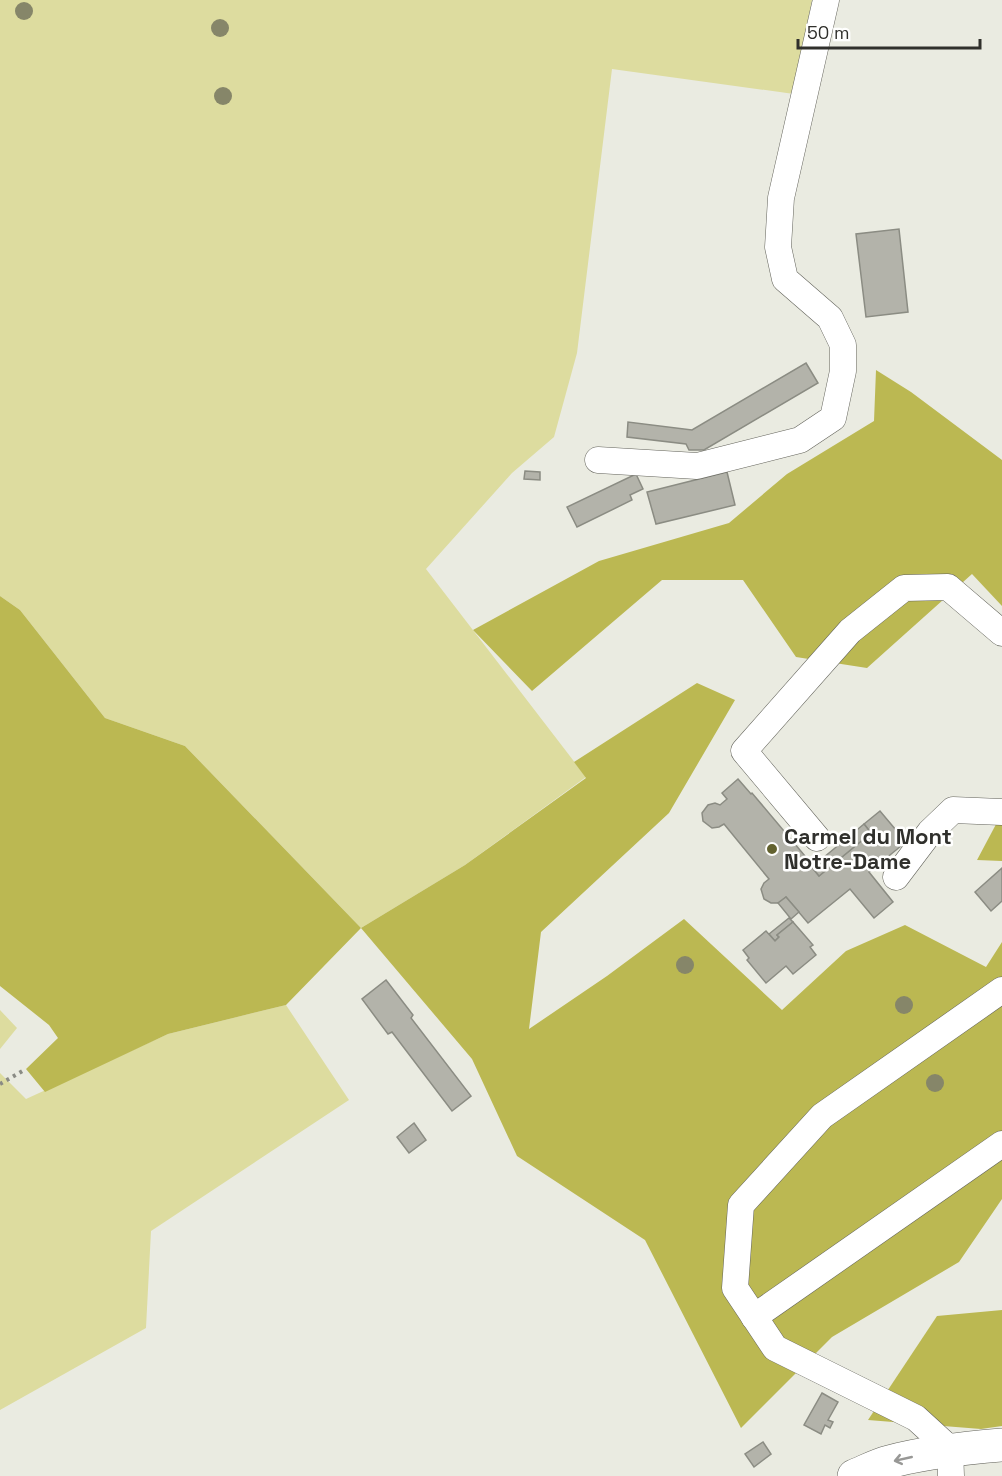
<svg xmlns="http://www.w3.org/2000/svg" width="1002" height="1476" font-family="'Space Grotesk',sans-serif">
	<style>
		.green { fill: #dddc9f }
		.forest { fill: #bbb852 }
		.building { fill: #b3b3aa; stroke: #8b8c83; stroke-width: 1.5 }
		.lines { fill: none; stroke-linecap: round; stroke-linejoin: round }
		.minor-casing { stroke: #63635b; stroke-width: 27 }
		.major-casing { stroke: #63635b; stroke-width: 34 }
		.path { stroke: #8a8b84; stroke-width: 4; stroke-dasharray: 3 4.5; stroke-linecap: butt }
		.minor { stroke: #fff; stroke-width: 26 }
		.major { stroke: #fff; stroke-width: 33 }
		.tree { fill: #868669 }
		.oneway { stroke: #989896 }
		.poi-dot { fill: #63622f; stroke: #fffffe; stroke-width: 2 }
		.labels { text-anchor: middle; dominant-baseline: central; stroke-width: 5; stroke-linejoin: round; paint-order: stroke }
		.poi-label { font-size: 22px; font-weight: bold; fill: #30302c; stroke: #fffffe; text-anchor: start }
	</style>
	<rect width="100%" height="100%" fill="#eaebe1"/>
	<g class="green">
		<polygon points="0,0 812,0 794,94 612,69 577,353 554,437 512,473 426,569 586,777 465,865 361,928 185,746 105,718 20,610 0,596"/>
		<polygon points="286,1005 349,1100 151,1231 146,1328 0,1410 0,1073 26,1099 168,1034"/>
		<polygon points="0,1010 17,1028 0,1049"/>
	</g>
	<g class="forest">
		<polygon points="876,370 911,392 1002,460 1002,606 972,574 867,668 796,657 743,580 662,580 532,691 473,630 599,561 729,523 787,474 874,421"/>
		<polygon points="0,596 20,610 105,718 185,746 361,928 465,865 586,778 574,762 697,683 735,700 669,813 541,932 529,1029 607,976 684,919 782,1010 846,951 905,925 986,967 1002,942 1002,1199 959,1262 832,1337 741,1428 645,1240 517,1156 472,1059 361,928 286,1005 168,1034 45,1092 26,1069 58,1038 49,1025 0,986"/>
		<polygon points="1002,813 1002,861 977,860"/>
		<polygon points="1002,1310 1002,1426 981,1429 868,1420 937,1316"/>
	</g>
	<g class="building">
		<polygon points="899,229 908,312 866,317 856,234"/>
		<polygon points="806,363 818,383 704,450 689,450 686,444 627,437 628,422 692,430"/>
		<polygon points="525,471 540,472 540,480 524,479"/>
		<polygon points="727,472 735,505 656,524 647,492"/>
		<polygon points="636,474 643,489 630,495 632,500 577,527 567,507"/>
		<polygon points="738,779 751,794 752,793 805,856 803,857 819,876 871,833 864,824 880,811 906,842 869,872 893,902 874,918 850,889 808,923 786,897 779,903 771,903 764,899 761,889 764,883 769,879 724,824 719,827 712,828 703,821 702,813 708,805 715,803 720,805 727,799 722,793"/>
		<polygon points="864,824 871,833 819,876 812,867"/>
		<polygon points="1002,868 1002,901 991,911 975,892"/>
		<polygon points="786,897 799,912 791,919 778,903"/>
		<polygon points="789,918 793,922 777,935 779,937 775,941 769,934"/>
		<polygon points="793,922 813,945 810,947 816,955 793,974 786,966 766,983 747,960 749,958 743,950 766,931 775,941 779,937 777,935"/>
		<polygon points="386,980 413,1015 411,1018 471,1096 452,1111 392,1032 388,1034 362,999"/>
		<polygon points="414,1123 426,1140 409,1153 397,1137"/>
		<polygon points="822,1393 838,1402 828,1420 833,1422 830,1428 825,1425 821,1434 804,1425"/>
		<polygon points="763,1442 771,1454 754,1467 745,1454"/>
	</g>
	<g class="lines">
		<defs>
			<g id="minor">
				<polyline points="598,460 697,466 800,440 833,418 843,371 843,345 830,318 785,279 778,247 781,198 826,0"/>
				<polyline points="817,838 744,751 850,631 904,588 948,587 1002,633"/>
				<polyline points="896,877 930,832 953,810 1002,812"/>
				<polyline points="754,1317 1002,1144"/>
				<polyline points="951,1476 950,1449 916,1418 775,1348 735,1288 741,1205 822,1116 1002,990"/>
			</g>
			<path id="major" d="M854 1476C866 1471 877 1465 889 1462 926 1452 964 1448 1002 1445"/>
		</defs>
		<use href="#minor" class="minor-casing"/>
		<use href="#major" class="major-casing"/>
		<polyline class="path" points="0,1084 26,1069"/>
		<use href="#minor" class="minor"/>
		<use href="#major" class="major"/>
	</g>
	<g class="tree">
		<circle cx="24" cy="11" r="9"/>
		<circle cx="220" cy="28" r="9"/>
		<circle cx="223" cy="96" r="9"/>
		<circle cx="685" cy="965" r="9"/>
		<circle cx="904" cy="1005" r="9"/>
		<circle cx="935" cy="1083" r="9"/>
	</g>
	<defs><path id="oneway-shaft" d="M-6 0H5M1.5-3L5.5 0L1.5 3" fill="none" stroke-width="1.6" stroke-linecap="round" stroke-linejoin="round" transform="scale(1.5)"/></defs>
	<use class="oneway" href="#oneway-shaft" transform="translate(903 1459) rotate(167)"/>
	<circle class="poi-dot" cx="772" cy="849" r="6"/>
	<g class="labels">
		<g class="poi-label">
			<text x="784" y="836">Carmel du Mont<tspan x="784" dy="25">Notre-Dame</tspan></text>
		</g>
	</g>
	<path d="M798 39v9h182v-9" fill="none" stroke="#30302c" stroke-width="3"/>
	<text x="807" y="39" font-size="18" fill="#30302c" stroke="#fffffe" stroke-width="4.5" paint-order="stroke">50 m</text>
</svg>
